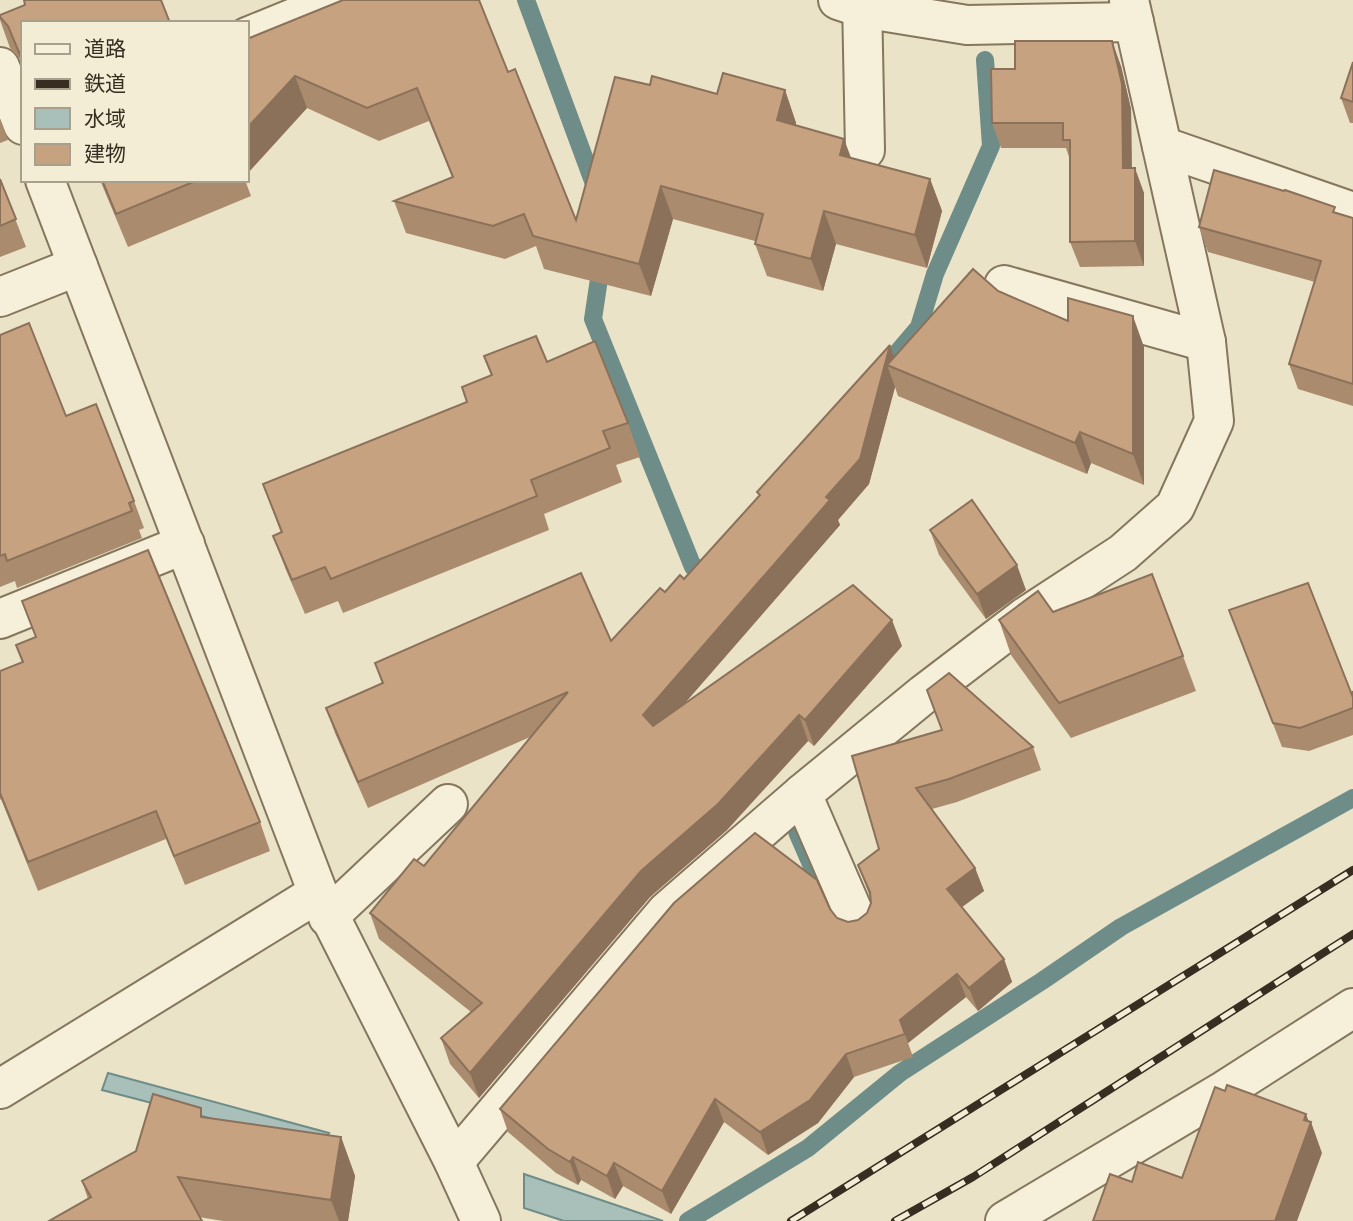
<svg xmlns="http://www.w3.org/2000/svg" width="1353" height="1221" font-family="'Source Serif 4','Noto Sans JP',serif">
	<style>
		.water { fill: #a8bfba; stroke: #6f8d88; stroke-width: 2 }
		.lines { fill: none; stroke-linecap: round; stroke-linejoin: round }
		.stream { stroke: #6f8d88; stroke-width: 18 }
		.minor-casing { stroke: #85765e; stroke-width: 42 }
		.minor { stroke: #f6f0da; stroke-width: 38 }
		.rail-casing { stroke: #372d20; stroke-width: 8 }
		.rail { stroke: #f3edd6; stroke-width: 5; stroke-dasharray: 16; stroke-linecap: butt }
		.wall { fill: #aa8b6e }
		.shaded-wall { fill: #8b715a }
		.building { fill: #c6a280; stroke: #8b715a; stroke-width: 2 }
	</style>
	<rect width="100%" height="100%" fill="#ebe3c7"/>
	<g class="water">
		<polygon points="108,1073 329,1133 324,1148 102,1090"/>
		<polygon points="524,1174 663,1221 564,1221 524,1208"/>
	</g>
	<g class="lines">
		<g class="stream">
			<polyline points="526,0 597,192"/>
			<polyline points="602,259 593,319 693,567 712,571 716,567"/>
			<polyline points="879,374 919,327 935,274 991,146 985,60"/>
			<polyline points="797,832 840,931"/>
			<polyline points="688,1221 808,1148 900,1073 1042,981 1121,927 1353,798"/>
		</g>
		<defs>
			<g id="minor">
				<polyline points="838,0 862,8 967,25 1134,22"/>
				<polyline points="862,0 865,150"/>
				<polyline points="247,37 338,0"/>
				<polyline points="0,67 23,125"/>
				<polyline points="1162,146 1353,212"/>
				<polyline points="45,180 318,893 454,1162 481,1221"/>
				<polyline points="1004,285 1206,342"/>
				<polyline points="0,297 78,266"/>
				<polyline points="0,619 185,544"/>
				<polyline points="802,794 858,923"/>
				<polyline points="328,917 448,804"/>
				<polyline points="0,1089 318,893"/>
				<polyline points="454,1162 667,911 802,794 924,694 1025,617 1123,553 1175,507 1214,421 1206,342 1129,0"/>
				<polyline points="1005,1221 1225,1090 1353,1008"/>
			</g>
		</defs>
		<use href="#minor" class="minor-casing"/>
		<use href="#minor" class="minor"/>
		<defs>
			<g id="rail">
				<polyline points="791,1221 1353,870"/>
				<polyline points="895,1221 973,1177 1353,934"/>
			</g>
		</defs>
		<use href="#rail" class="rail-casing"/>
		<use href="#rail" class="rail"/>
	</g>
	<g class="wall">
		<polygon points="161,0 23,23 23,65 20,59 10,48 0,20 0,15"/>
		<polygon points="247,39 508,72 576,220 650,85 717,94 785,90 796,123 796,125 851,158 930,179 942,211 927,268 836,244 823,291 767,276 755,244 755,241 673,219 651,296 544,269 536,246 505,259 406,233 394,201 452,177 429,121 379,141 307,108 247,174"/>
		<polygon points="1353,62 1353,123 1350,123 1341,98"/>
		<polygon points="1121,66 1131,109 1132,168 1144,193 1144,266 1080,267 1070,242 1070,160 1066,148 1001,148 992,123"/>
		<polygon points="0,119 8,140 0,143"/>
		<polygon points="0,179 26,247 0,257"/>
		<polygon points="100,180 245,180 251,196 128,247"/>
		<polygon points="1337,213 1353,218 1353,406 1298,389 1289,364 1315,282 1208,252 1199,227"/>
		<polygon points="998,291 1068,321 1144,347 1144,485 1091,463 1087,474 898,396 895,387 869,484 838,520 840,525 683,705 902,646 814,746 808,741 727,830 650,897 479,1098 450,1064 441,1038 471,1012 379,939 370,913 424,866 530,737 368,808 335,733 326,708 382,684 375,663 611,641 665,592 684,579 759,496 757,492 890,345 894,357"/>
		<polygon points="0,335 134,501 144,528 139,530 142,538 17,588 15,581 0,587"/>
		<polygon points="484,356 547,362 628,423 640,457 616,465 622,482 544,514 549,530 343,613 338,601 305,614 286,570 273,536 281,533 263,484 467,402 491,375"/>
		<polygon points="930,530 1026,590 986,619 939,555"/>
		<polygon points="22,601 260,822 270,851 185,885 166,839 38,891 1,799 0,800 0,671 22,662 16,645 36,637"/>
		<polygon points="1053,612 1183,656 1196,691 1071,738 1011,655 999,620"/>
		<polygon points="1238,633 1352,695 1353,691 1353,735 1309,751 1282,747"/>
		<polygon points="1033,747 1041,770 957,802 932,809 975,868 984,891 962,907 1004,959 1012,982 978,1011 966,997 908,1043 913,1057 854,1077 818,1123 768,1155 724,1122 671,1214 623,1186 615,1199 581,1180 578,1185 556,1173 508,1132 500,1109 830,909 837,918 848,922 858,920 867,913 871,903 870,897 858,865 879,849 852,756"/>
		<polygon points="205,1117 341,1137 355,1176 348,1221 223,1221 88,1199 82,1181"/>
	</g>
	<g class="shaded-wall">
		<polygon points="1112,41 1121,66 1131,109 1132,193 1123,168"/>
		<polygon points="295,76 307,108 247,174 247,128"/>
		<polygon points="785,90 796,123 789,152 777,120"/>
		<polygon points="844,139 856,171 840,155"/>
		<polygon points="1135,168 1144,193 1144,266 1135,241"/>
		<polygon points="930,179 942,211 927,268 915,235"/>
		<polygon points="661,186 673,219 651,296 639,264"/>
		<polygon points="824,211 836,244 823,291 811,259"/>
		<polygon points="1133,316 1144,347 1144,485 1133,454"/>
		<polygon points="890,345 899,370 887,365 895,387 869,484 838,520 840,525 652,741 643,715 826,497"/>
		<polygon points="1080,432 1091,463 1087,474 1075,443"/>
		<polygon points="1017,565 1026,590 986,619 977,594"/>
		<polygon points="892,620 902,646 814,746 805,720"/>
		<polygon points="799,715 808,741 727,830 650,897 479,1098 470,1073 641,871"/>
		<polygon points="975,868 984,891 955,912 947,889"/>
		<polygon points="1004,959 1012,982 978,1011 969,988"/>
		<polygon points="957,974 966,997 908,1043 900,1020"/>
		<polygon points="846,1054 854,1077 818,1123 768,1155 760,1132"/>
		<polygon points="715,1099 724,1122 671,1214 662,1191"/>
		<polygon points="1306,1114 1310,1125 1311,1122 1322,1153 1297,1221 1275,1221"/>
		<polygon points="341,1137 355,1176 348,1221 339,1221 331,1200"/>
		<polygon points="573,1157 581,1180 578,1185 570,1162"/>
		<polygon points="614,1163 623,1186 615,1199 607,1176"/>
	</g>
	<g class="building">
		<polygon points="24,0 161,0 170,23 23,23 23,62 8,26 0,17 0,15 25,5"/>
		<polygon points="343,0 479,0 508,72 515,69 576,220 615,77 650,85 652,76 717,94 723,73 785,90 777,120 844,139 840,155 930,179 915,235 824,211 811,259 755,244 763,214 661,186 639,264 533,236 524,214 493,226 394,201 453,177 417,88 367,108 295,76 247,128 247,39"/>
		<polygon points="1015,41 1112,41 1122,84 1123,168 1135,168 1135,241 1070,242 1070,140 1063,140 1063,123 992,123 991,69 1015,69"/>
		<polygon points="1353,62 1353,102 1341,98"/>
		<polygon points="1214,170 1284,191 1285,190 1335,207 1333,212 1353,218 1353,384 1289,364 1321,261 1199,227"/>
		<polygon points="0,179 16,219 0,226"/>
		<polygon points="102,180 198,180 116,214"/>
		<polygon points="973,269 998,291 1068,321 1068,298 1133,316 1133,454 1080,432 1075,443 887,365"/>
		<polygon points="29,323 66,416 96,404 134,501 129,503 132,511 7,561 5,554 0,556 0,335"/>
		<polygon points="536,336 547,362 595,341 628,423 603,431 610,448 531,480 537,496 331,579 325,567 292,580 273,536 282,532 263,484 467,402 462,387 492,375 484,356"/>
		<polygon points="890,345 860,459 826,497 830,500 643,715 653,726 853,585 892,620 805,720 799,715 718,804 641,871 470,1073 441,1038 482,1003 370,913 414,859 424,866 568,692 358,782 326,708 383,683 375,663 581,573 611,641 660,588 665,592 680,575 684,579 760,495 757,492"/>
		<polygon points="972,500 1017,565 977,594 930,530"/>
		<polygon points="148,550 260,822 174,856 156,811 28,862 0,793 0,671 23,662 16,645 36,637 22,601"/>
		<polygon points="1152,574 1183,656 1059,703 999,620 1038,591 1053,612"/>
		<polygon points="1308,583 1352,695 1353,691 1353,708 1300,728 1273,723 1229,610"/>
		<polygon points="949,673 1033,747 949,779 916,788 975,868 947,889 1004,959 969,988 957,974 900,1020 905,1034 846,1054 810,1100 760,1132 715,1099 662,1191 614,1163 607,1176 573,1157 570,1162 548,1149 500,1109 674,903 755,833 817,880 830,909 837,918 848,922 858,920 867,913 871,903 870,892 858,865 879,849 852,756 942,730 927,690"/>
		<polygon points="1227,1085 1306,1114 1304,1120 1311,1122 1275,1221 1093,1221 1110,1174 1132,1182 1138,1162 1182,1178 1215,1087 1225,1091"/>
		<polygon points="153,1094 201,1108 201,1117 341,1137 331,1200 178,1177 202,1221 49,1221 91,1197 82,1181 136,1151"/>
	</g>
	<rect x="21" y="21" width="228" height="161" fill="#f3edd6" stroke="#a8a08d" stroke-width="2"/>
	<rect x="35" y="44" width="35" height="10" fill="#f6f0da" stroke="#a8a08d" stroke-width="2"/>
	<text x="84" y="56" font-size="21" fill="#372d20">道路</text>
	<rect x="35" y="79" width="35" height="10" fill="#372d20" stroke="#a8a08d" stroke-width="2"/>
	<text x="84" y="91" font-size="21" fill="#372d20">鉄道</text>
	<rect x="35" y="108" width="35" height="21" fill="#a8bfba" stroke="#a8a08d" stroke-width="2"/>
	<text x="84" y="126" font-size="21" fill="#372d20">水域</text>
	<rect x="35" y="144" width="35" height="21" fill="#c6a280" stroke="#a8a08d" stroke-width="2"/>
	<text x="84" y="161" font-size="21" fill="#372d20">建物</text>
</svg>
